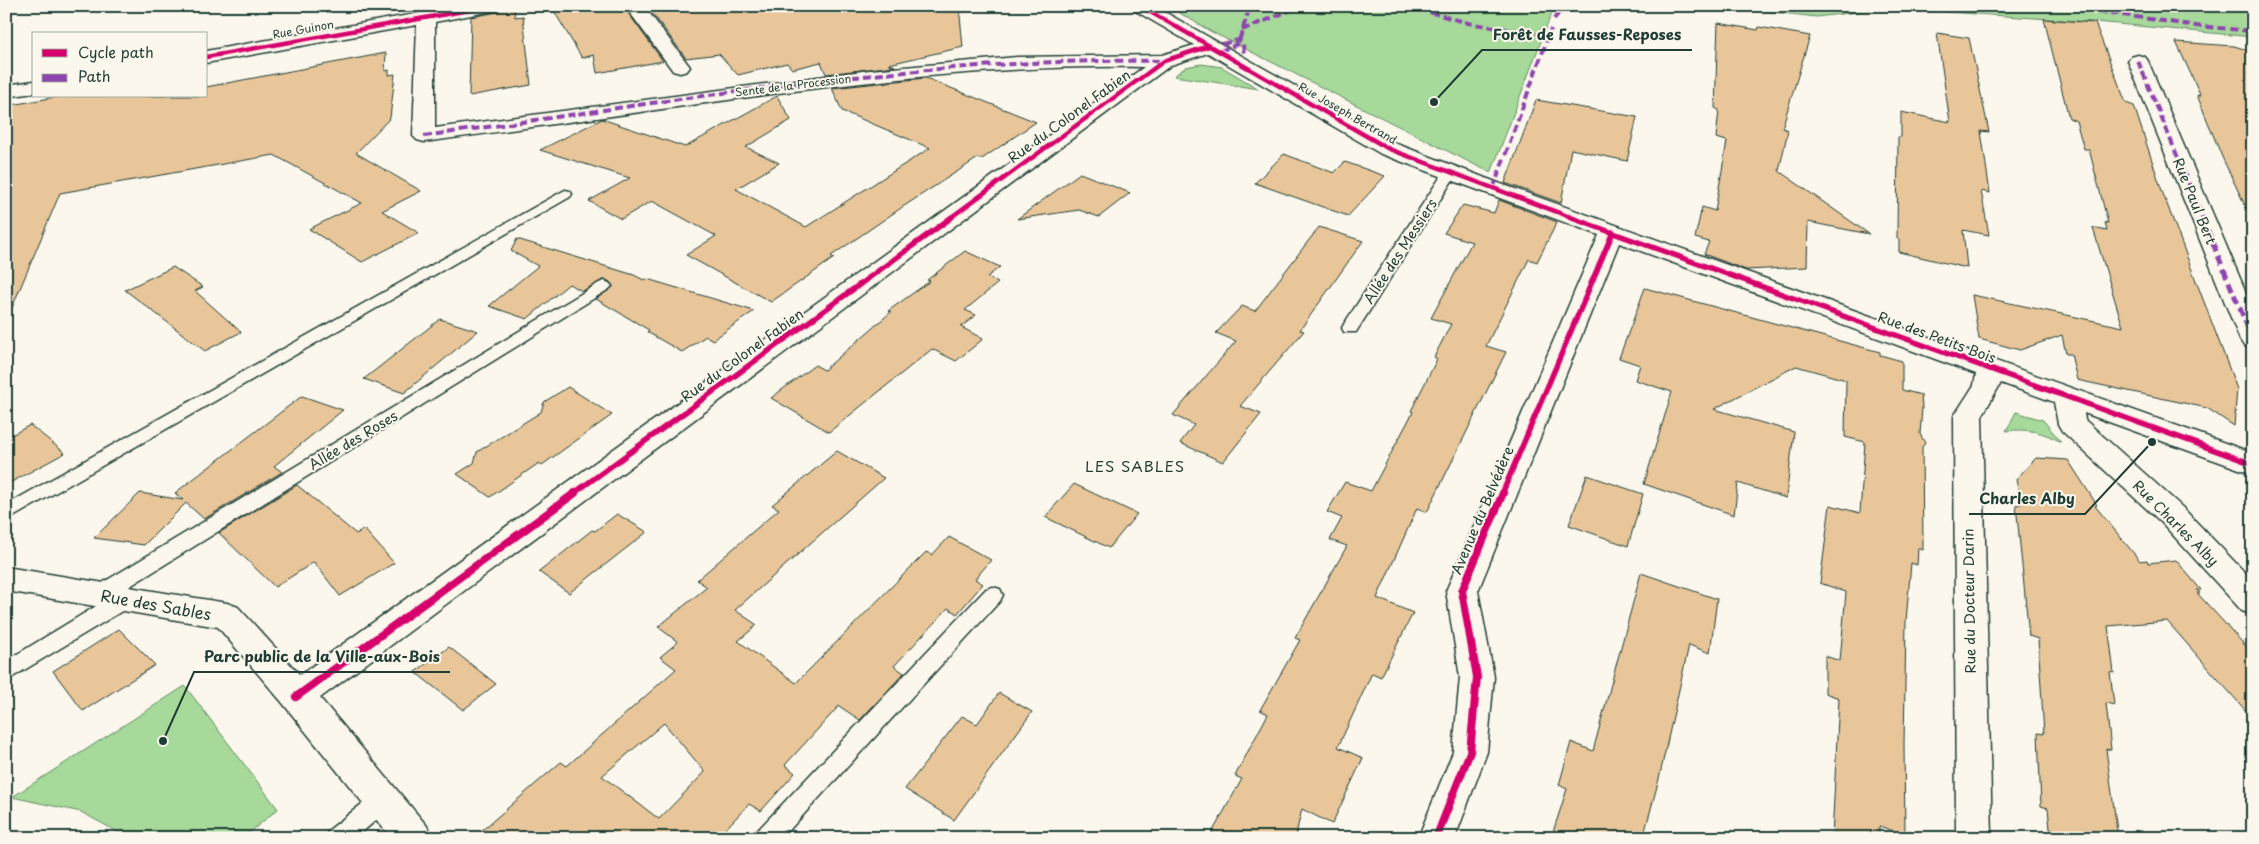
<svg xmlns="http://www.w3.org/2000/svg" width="2259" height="844" font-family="'Playpen Sans',sans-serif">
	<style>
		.green { fill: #a6d99a; stroke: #628b67 }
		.building { fill: #e8c69a; stroke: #1f3d34; fill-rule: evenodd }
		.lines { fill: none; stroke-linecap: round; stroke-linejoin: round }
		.service-casing { stroke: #1f3d34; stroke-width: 3 }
		.minor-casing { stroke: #1f3d34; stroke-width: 3 }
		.service { fill: #fbf7ec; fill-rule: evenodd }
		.minor { fill: #fbf7ec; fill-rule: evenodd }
		.quiet-far1 { stroke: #8e44ad; stroke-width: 4; stroke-dasharray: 8 4; stroke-linecap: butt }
		.quiet { stroke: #8e44ad; stroke-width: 5; stroke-dasharray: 9 5; stroke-linecap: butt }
		.cycleway-far2-casing { stroke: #fbf7ec; stroke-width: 7 }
		.cycleway-far1-casing { stroke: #fbf7ec; stroke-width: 9 }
		.cycleway-casing { stroke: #fbf7ec; stroke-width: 11 }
		.cycleway-far2 { stroke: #d6006c; stroke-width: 4.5 }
		.cycleway-far1 { stroke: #d6006c; stroke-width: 5.5 }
		.cycleway { stroke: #d6006c; stroke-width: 8 }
		.labels { text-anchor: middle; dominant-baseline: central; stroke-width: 4; stroke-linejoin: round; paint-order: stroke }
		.far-street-label { font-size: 11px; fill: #1f3d34; stroke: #fbf7ec }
		.street-label { font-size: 14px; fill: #1f3d34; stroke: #fbf7ec }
		.neighbourhood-label { font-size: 15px; letter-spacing: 1px; fill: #1f3d34; stroke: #fbf7ec }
		.near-street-label { font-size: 16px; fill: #1f3d34; stroke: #fbf7ec }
		.leader { fill: none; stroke: #1f3d34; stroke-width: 2 }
		.callout-dot { fill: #1f3d34; stroke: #fbf7ec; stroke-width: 2 }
		.callout-label { font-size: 15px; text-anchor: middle; font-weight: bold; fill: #1f3d34; stroke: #fbf7ec; stroke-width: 4; stroke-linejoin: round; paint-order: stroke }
	</style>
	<rect width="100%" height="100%" fill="#fbf7ec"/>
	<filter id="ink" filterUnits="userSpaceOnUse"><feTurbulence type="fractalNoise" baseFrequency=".02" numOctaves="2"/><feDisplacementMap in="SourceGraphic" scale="10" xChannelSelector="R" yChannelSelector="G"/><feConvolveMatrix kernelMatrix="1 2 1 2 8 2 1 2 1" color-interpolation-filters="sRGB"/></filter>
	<g filter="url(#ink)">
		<g class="green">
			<polygon points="1168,6 1557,6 1554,7 1491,173 1210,31"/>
			<polygon points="1719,6 2253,6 2253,37 2107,23 1889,8 1817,17"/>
			<polygon points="1201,64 1222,67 1259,89 1174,76 1186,67"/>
			<path d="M2016 412 2043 420 2061 442C2043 432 2027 428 2006 431Z"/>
			<polygon points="185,686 278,809 243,838 129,838 81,812 12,797"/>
		</g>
		<g class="building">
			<polygon points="503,6 514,6 515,17 523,16 531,85 469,96 471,17 498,12"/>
			<polygon points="551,6 623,6 663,61 597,73 594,55 582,58"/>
			<polygon points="647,6 959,6 963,47 889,64 895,66 826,74 821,62 792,69 787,63 738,75 719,54 686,58"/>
			<polygon points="2044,19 2095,23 2126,103 2134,106 2162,191 2237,389 2234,426 2207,408 2077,380 2071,354 2066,354 2062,335 2020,350 1979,339 1972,295 2123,327 2093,228 2107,231 2105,222 2108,223 2089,149 2084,149 2076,121 2069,118"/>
			<polygon points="1718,23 1758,30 1759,27 1810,36 1782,128 1788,130 1779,171 1869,234 1808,222 1807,267 1746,270 1704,254 1709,242 1695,238 1702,207 1715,211 1727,141 1716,138 1719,110 1715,108"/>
			<polygon points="1937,33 1969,38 1989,132 1981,131 1990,193 1981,191 1989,235 1963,230 1967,268 1899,252 1899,239 1897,239 1898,137 1901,137 1901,112 1950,122"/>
			<polygon points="2176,42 2234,46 2244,49 2253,59 2253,222 2222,157 2197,95 2201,96"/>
			<polygon points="386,53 385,71 389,70 389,75 395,74 390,118 356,153 421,191 382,211 419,233 362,262 309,229 362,203 274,155 60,193 6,322 6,106 61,96 206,96 206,87"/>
			<polygon points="926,78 1036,122 982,159 978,158 901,208 831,256 834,258 771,302 686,255 716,236 652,201 621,219 589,201 630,178 540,150 602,119 685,147 777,96 791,120 746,147 779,163 736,189 806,227 930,148 842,111 832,88"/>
			<polygon points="1536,100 1637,117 1627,161 1571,149 1561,203 1505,183"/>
			<polygon points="1284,154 1334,173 1345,162 1385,176 1348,216 1255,183"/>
			<polygon points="1080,173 1130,193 1099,217 1079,210 1017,219"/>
			<polygon points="1499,200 1557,222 1537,262 1529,259 1486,346 1506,352 1427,512 1417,508 1377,598 1413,613 1381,677 1372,673 1338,747 1363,758 1332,824 1302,809 1295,838 1209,838 1242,779 1235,776 1268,714 1260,710 1300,640 1295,638 1347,546 1330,540 1342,518 1327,512 1345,482 1371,491 1413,412 1411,411 1437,359 1434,357 1451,324 1431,318 1472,242 1444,233 1463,205 1494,213"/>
			<polygon points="1319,227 1363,241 1300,330 1304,331 1240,406 1261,414 1223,462 1180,443 1194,425 1173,415 1236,341 1216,333 1242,306 1255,311"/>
			<polygon points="517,239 634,275 644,280 647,279 754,311 713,340 706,336 682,352 647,332 649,330 596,299 613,287 610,282 605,279 582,291 569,284 527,319 489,306 538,266 511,251"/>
			<polygon points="965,251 1000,267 987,277 998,283 965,310 976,315 961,327 983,339 956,361 932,349 829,432 771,398 815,365 824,370 891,312 888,311 930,281 927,280"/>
			<polygon points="173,267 203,287 195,291 241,332 205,351 125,290"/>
			<polygon points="1645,288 1880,352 1880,355 1902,361 1902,390 1921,395 1922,408 1920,434 1925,443 1922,447 1923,550 1918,548 1917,565 1911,563 1906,621 1904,744 1905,835 1879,826 1879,838 1832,838 1839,698 1825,693 1825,656 1840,661 1846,592 1820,583 1830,505 1860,513 1865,442 1845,437 1846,380 1796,366 1714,409 1794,432 1786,498 1738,483 1734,515 1644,484 1672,392 1635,380 1640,365 1619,358"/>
			<polygon points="440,319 478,331 404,393 364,379"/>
			<polygon points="568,387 612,415 542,465 539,463 490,497 457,474 474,463 477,452 541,412 544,402"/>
			<polygon points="302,396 343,410 274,466 282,472 204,519 186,503 144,545 94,538 140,493 183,500 175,493"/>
			<polygon points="30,425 65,453 6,485 6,438"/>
			<path d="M837 451 884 478 735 610 757 625 738 641 796 683 926 552 932 555 949 537 991 560 975 579 983 584 957 614 948 608 894 666 904 673 860 720 839 706 785 765 795 773 761 811 749 804 717 838H473L561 762 567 766 676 669 660 657 678 642 658 627 707 587 697 580 779 509 772 505ZM664 723 705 772 659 819 602 776Z"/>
			<polygon points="2036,458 2068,460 2097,505 2095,506 2140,561 2147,560 2148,563 2176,560 2201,590 2197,590 2200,593 2197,593 2253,654 2253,719 2167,621 2108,626 2114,673 2110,672 2114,705 2106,703 2111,750 2106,749 2118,838 2075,838 2050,829 2048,808 2041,806 2038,733 2044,734 2038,639 2029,636 2016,505 2021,504 2016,479"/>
			<polygon points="1587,475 1643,494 1628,546 1569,525"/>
			<polygon points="1074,484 1137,514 1109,548 1045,517"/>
			<polygon points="297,485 356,534 364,529 394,563 340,596 314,562 275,587 219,533"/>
			<polygon points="617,514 647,532 569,593 539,572 592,530 595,531"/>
			<polygon points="1641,573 1717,599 1710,653 1689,645 1659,779 1643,838 1551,838 1567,789 1559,785 1571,742 1593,751"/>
			<polygon points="119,629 155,665 83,711 53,671"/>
			<polygon points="449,647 496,684 463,710 415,672"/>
			<polygon points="999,693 1032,712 954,820 905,789 962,716 977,724"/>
		</g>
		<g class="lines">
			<defs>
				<g id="service">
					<polygon points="1450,169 1457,173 1356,332 1344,332 1342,328 1344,324 1443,173"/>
					<polygon points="565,190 570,191 572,194 570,197 6,521 6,505"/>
					<polygon points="604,281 609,283 612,286 609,289 119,593 125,591 132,593 135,599 132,605 6,681 6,661 106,600 101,602 94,600 91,594 94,588 599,283"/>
					<polygon points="993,587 1000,589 1003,595 1000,601 782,838 754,838 758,830 986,589"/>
					<polygon points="385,788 393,792 396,799 393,806 355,838 325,838 329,830 377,792"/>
				</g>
				<g id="minor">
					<path d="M460 6H501L498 10 492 11 435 22V128L870 70 1017 57 1162 55 1194 45 1134 10 1131 6H1154L1397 144 1501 184 2253 453V474L2084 413 2085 420 2182 507 2253 581V615L2242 611 2162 523 2062 431 2058 424 2054 402 2001 383 1982 416 1992 838H1956L1954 416 1974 385 1976 374 1619 243 1478 591 1494 677 1487 752 1455 838H1418L1453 752 1460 677 1446 591 1599 235 1381 154 1208 53 1171 65 320 698 427 826 432 838H391L281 701 218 627 6 591V567L227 603 238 607 300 675 1144 67C1014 65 885 79 757 96 646 111 535 127 424 142L417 140 413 136 417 25 206 63V51Z"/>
					<polygon points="625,6 644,6 690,67 687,71 680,73 673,71"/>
					<polygon points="2138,55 2145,57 2148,61 2253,309 2253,348 2244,346 2240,340 2128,61 2131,57"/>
					<polygon points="34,81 34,93 6,97 6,85"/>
				</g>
			</defs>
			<use href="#service" class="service-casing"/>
			<use href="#minor" class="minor-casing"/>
			<use href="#service" class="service"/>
			<use href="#minor" class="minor"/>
			<g class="quiet-far1">
				<polyline points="1407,6 1468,23 1549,36"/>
				<polyline points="2063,6 2196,26 2253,31"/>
				<polyline points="1554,19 1564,6"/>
				<polyline points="1242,30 1301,6"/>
				<polyline points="1222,44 1239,40 1243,43 1244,56"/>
				<polyline points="1220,51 1238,44 1250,6"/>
				<polyline points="2138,61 2203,218"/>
				<path d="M424 136C669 102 914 57 1162 61"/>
				<polyline points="1493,189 1551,29"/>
			</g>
			<polyline class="quiet" points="2202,217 2253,340"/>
			<defs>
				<g id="cycleway-far2">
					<polyline points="1140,6 1389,149 1573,218"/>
					<polyline points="206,57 492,6"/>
					<polyline points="950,218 1164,61 1209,46"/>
				</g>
				<g id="cycleway-far1">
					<polyline points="1569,217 2253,464"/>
					<polyline points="573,494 952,217"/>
					<polyline points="1502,494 1613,232"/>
				</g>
				<g id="cycleway">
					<polyline points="296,697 575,493"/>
					<polyline points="1436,838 1470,752 1477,677 1462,591 1503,493"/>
				</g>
			</defs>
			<use href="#cycleway-far2" class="cycleway-far2-casing"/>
			<use href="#cycleway-far1" class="cycleway-far1-casing"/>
			<use href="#cycleway" class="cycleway-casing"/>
			<use href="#cycleway-far2" class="cycleway-far2"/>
			<use href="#cycleway-far1" class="cycleway-far1"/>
			<use href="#cycleway" class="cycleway"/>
		</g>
	</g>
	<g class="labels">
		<g class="far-street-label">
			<text transform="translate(303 29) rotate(-10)">Rue Guinon</text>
			<text transform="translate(793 85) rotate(-7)">Sente de la Procession</text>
			<text transform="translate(1348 113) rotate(30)">Rue Joseph Bertrand</text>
		</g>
		<g class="street-label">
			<text transform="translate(1069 116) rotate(-36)">Rue du Colonel Fabien</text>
			<text transform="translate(2195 201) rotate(68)">Rue Paul Bert</text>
			<text transform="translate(1400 251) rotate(-57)">Allée des Messiers</text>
			<text transform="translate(1937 337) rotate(20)">Rue des Petits Bois</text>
			<text transform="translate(742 355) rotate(-36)">Rue du Colonel Fabien</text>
			<text transform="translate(353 440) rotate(-31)">Allée des Roses</text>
			<text transform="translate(1482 510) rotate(-67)">Avenue du Belvédère</text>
			<text transform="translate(2176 523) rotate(45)">Rue Charles Alby</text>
			<text transform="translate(1969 601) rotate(-91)">Rue du Docteur Darin</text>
		</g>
		<g class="neighbourhood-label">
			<text x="1135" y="465">LES SABLES</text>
		</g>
		<g class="near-street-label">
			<text transform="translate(156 604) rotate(10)">Rue des Sables</text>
		</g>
	</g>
	<path class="leader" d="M1434 102L1482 50H1692M2152 442L2085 514H1969M163 741L194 672H450"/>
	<g class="callout-dot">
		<circle cx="1434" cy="102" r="5"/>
		<circle cx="2152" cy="442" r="5"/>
		<circle cx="163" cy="741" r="5"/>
	</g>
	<g class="callout-label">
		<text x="1587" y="40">Forêt de Fausses-Reposes</text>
		<text x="2027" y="504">Charles Alby</text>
		<text x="322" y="662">Parc public de la Ville-aux-Bois</text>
	</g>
	<rect width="2259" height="844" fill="none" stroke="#fbf7ec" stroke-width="25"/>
	<rect x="12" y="12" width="2234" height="819" fill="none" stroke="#1f3d34" stroke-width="2" filter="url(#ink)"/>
	<rect x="32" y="32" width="175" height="65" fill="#fbf7ec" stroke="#a3ada2"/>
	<rect x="42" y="49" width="25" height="8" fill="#d6006c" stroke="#a3ada2"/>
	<text x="78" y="58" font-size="15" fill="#1f3d34">Cycle path</text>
	<rect x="42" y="74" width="25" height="8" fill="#8e44ad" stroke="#a3ada2"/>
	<text x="78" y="82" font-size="15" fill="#1f3d34">Path</text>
</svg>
